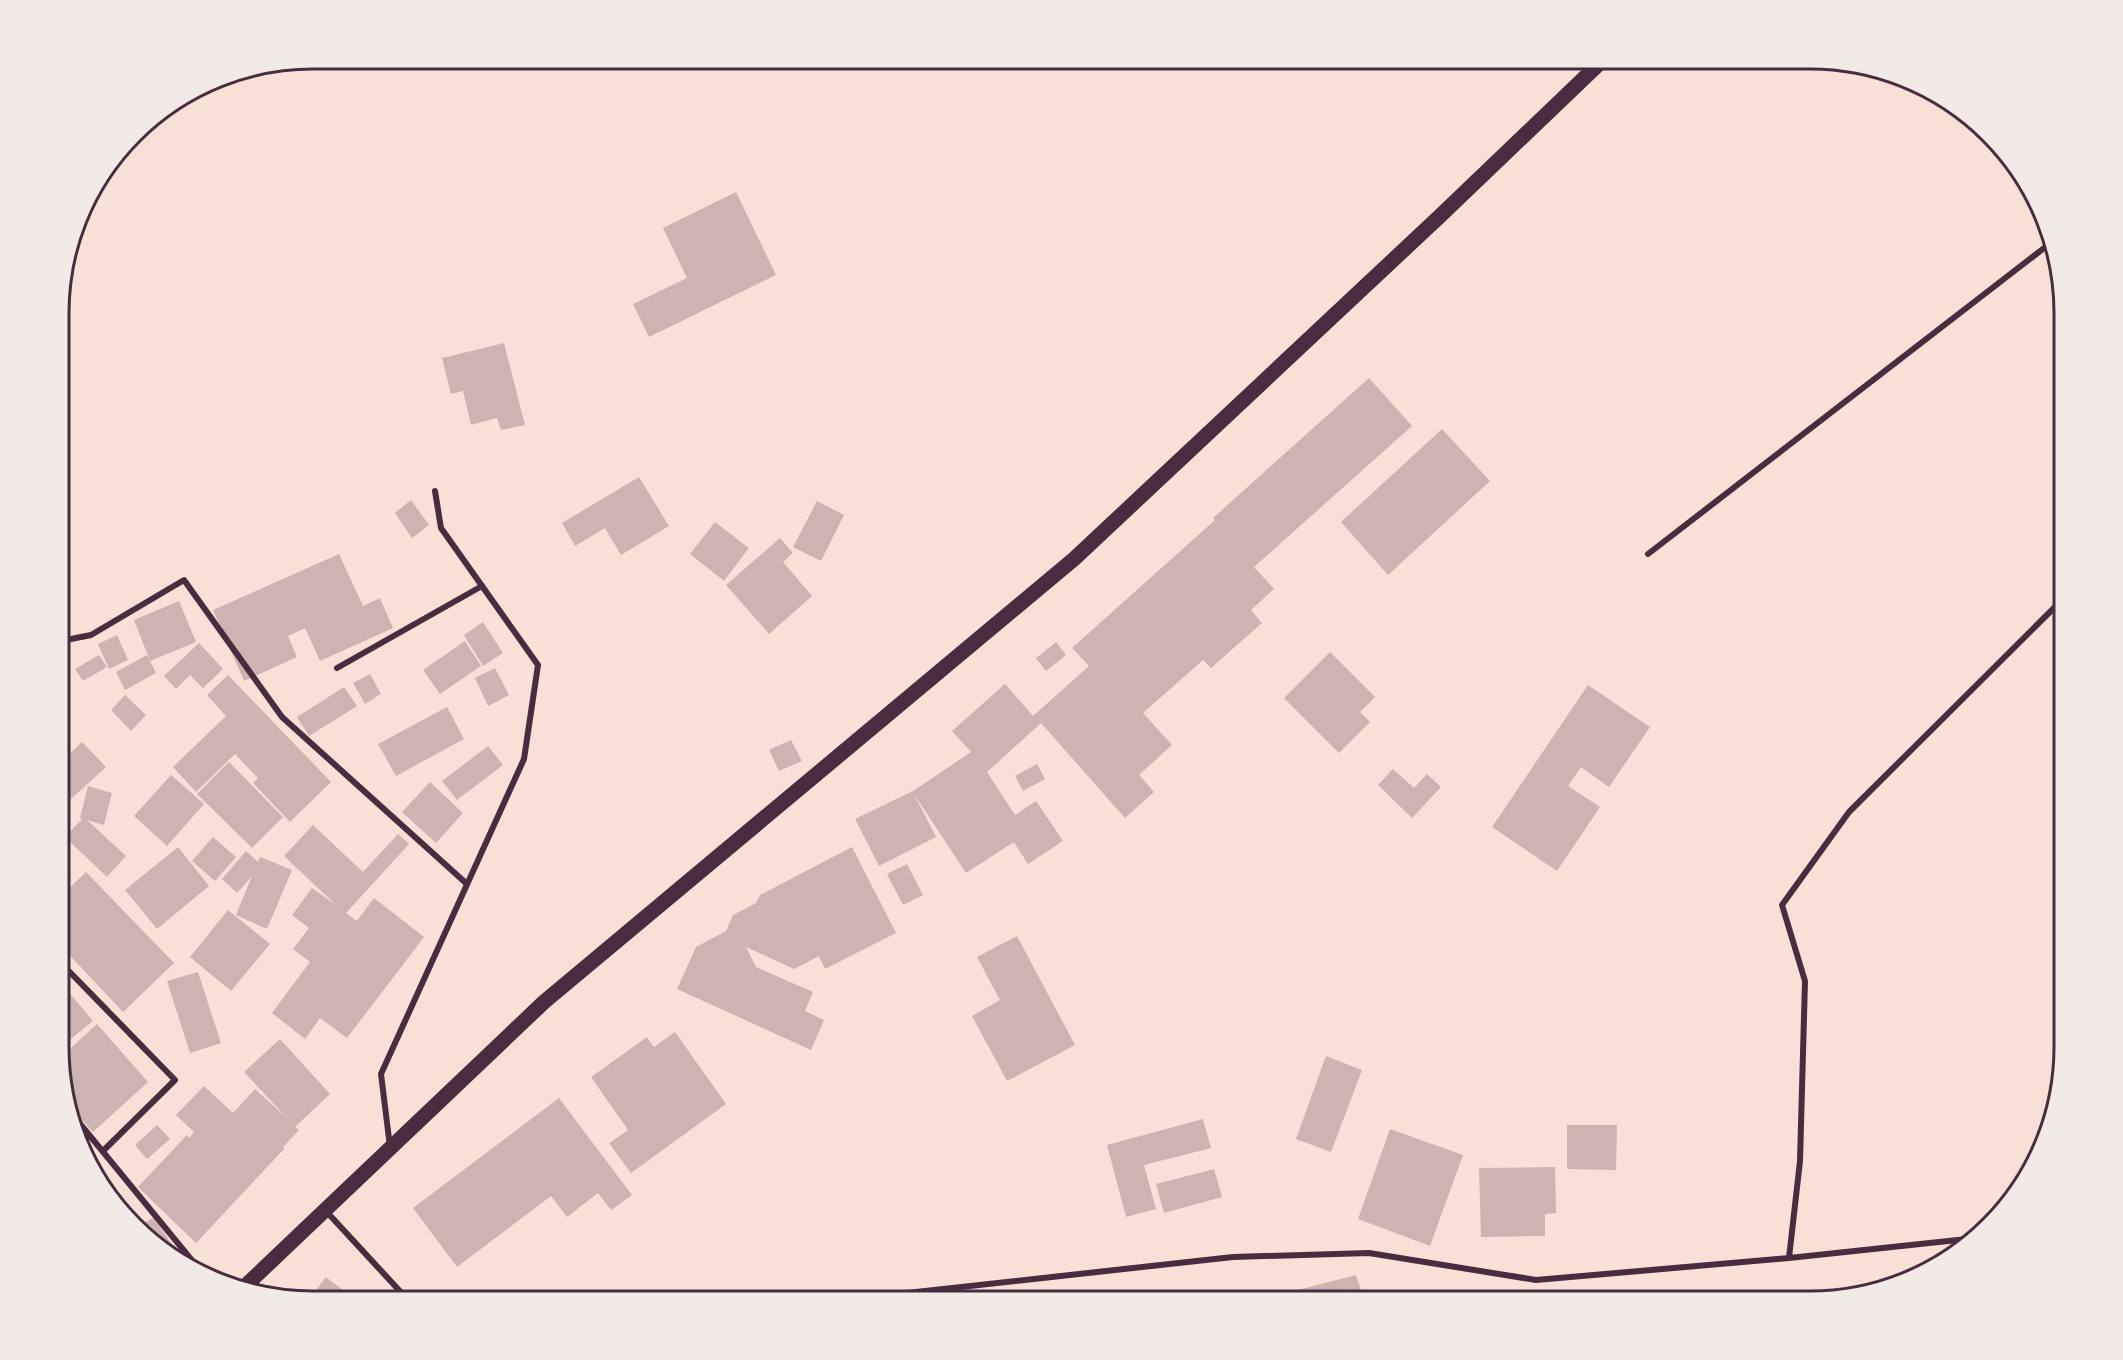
<svg xmlns="http://www.w3.org/2000/svg" width="2123" height="1360" font-family="'Archivo Narrow',sans-serif">
	<style>
		.building { fill: #ccb4b1 }
		.lines { fill: none; stroke-linecap: round; stroke-linejoin: round }
		.minor { stroke: #4a2c40; stroke-width: 6 }
		.primary { stroke: #4a2c40; stroke-width: 15 }
		.rim { fill: none; stroke: #4a2c40; stroke-width: 3 }
	</style>
	<rect width="100%" height="100%" fill="#f7e1d7"/>
	<g class="building">
		<polygon points="736,192 776,275 649,337 633,304 687,278 663,228"/>
		<polygon points="504,343 525,425 501,430 497,418 471,425 463,391 451,394 442,358"/>
		<polygon points="1369,378 1412,426 1254,567 1274,589 1251,610 1262,623 1211,668 1203,660 1143,713 1172,745 1139,775 1154,792 1125,818 1041,723 987,772 1015,815 1036,801 1063,841 1028,864 1014,842 966,873 914,794 936,837 879,866 855,819 913,791 971,752 952,731 1005,684 1033,716 1089,666 1072,648 1215,520 1213,518"/>
		<polygon points="1442,429 1490,481 1388,575 1341,522"/>
		<polygon points="639,477 669,526 621,555 605,528 575,546 562,523"/>
		<polygon points="411,500 429,525 412,538 395,513"/>
		<polygon points="817,501 844,515 821,561 793,547"/>
		<polygon points="715,522 749,548 724,581 690,554"/>
		<polygon points="780,538 793,553 783,562 812,596 769,634 726,585"/>
		<polygon points="339,554 363,606 380,598 393,628 320,661 305,628 288,636 297,657 244,681 213,610"/>
		<polygon points="179,601 196,642 150,661 134,620"/>
		<polygon points="483,622 503,653 483,666 464,635"/>
		<polygon points="117,635 128,660 109,669 98,644"/>
		<polygon points="465,641 481,666 440,694 423,670"/>
		<polygon points="1056,642 1066,655 1046,671 1036,658"/>
		<polygon points="199,643 223,669 203,688 190,675 176,689 164,676"/>
		<polygon points="1330,652 1375,697 1360,712 1370,722 1339,753 1284,698"/>
		<polygon points="99,655 107,667 83,681 75,669"/>
		<polygon points="147,655 156,673 125,690 116,672"/>
		<polygon points="495,668 509,695 488,706 475,678"/>
		<polygon points="370,674 381,694 365,704 353,683"/>
		<polygon points="228,675 331,782 290,822 253,783 258,778 235,754 196,792 173,767 226,716 207,695"/>
		<polygon points="1588,685 1650,727 1609,787 1581,767 1568,786 1600,807 1557,871 1492,827"/>
		<polygon points="344,687 357,706 309,736 297,717"/>
		<polygon points="125,695 146,715 131,731 111,710"/>
		<polygon points="447,707 464,739 396,776 378,744"/>
		<polygon points="791,740 802,761 779,771 769,750"/>
		<polygon points="82,742 106,767 61,808 61,762"/>
		<polygon points="488,746 503,765 457,800 442,781"/>
		<polygon points="229,762 283,817 252,848 197,794"/>
		<polygon points="1037,764 1045,779 1023,791 1015,776"/>
		<polygon points="1393,769 1414,788 1427,774 1441,787 1412,818 1378,785"/>
		<polygon points="171,775 204,804 167,846 134,816"/>
		<polygon points="430,782 463,813 436,843 402,812"/>
		<polygon points="88,786 112,793 104,825 87,820 126,856 107,877 65,837 82,819 80,818"/>
		<polygon points="313,825 363,872 398,834 409,844 346,913 357,921 374,898 424,937 347,1038 320,1018 305,1039 272,1013 310,962 293,949 309,928 292,915 312,888 336,905 284,856"/>
		<polygon points="213,837 236,857 215,881 192,861"/>
		<polygon points="178,847 209,886 157,929 125,890"/>
		<polygon points="852,847 896,933 825,969 819,956 794,969 746,947 756,967 813,992 805,1011 824,1020 811,1050 677,989 696,947 726,931 733,915 756,903 760,895"/>
		<polygon points="246,851 258,862 260,857 292,870 267,929 236,915 252,876 237,893 222,879"/>
		<polygon points="61,861 71,879 61,884"/>
		<polygon points="907,864 923,895 903,905 887,874"/>
		<polygon points="86,872 174,963 123,1012 61,946 61,896"/>
		<polygon points="228,910 270,944 231,991 190,957"/>
		<polygon points="1017,936 1075,1045 1007,1081 972,1016 1000,1000 977,957"/>
		<polygon points="198,972 221,1043 190,1053 167,981"/>
		<polygon points="67,990 93,1021 61,1047 61,995"/>
		<polygon points="97,1024 148,1082 93,1132 70,1106 61,1080 61,1057"/>
		<polygon points="675,1032 726,1104 631,1173 609,1143 628,1130 591,1077 647,1037 654,1047"/>
		<polygon points="280,1039 330,1094 295,1127 299,1130 283,1147 284,1149 196,1243 138,1187 187,1135 189,1138 194,1132 176,1115 204,1086 233,1113 255,1089 288,1119 244,1072"/>
		<polygon points="1326,1056 1362,1070 1331,1152 1296,1139"/>
		<polygon points="559,1098 632,1195 611,1210 598,1193 567,1217 551,1196 457,1267 413,1208"/>
		<polygon points="1203,1119 1211,1148 1144,1165 1156,1209 1126,1217 1107,1145"/>
		<polygon points="157,1125 170,1139 147,1159 135,1145"/>
		<polygon points="1567,1125 1617,1125 1616,1170 1567,1169"/>
		<polygon points="1390,1129 1463,1155 1430,1246 1358,1219"/>
		<polygon points="1555,1167 1556,1213 1545,1214 1545,1236 1481,1237 1479,1168"/>
		<polygon points="1214,1169 1222,1197 1164,1213 1156,1184"/>
		<polygon points="154,1217 178,1254 171,1258 141,1225"/>
		<polygon points="1356,1275 1363,1296 1348,1301 1344,1288 1347,1301 1297,1301 1294,1291"/>
		<polygon points="326,1277 357,1301 308,1301"/>
	</g>
	<g class="lines">
		<g class="minor">
			<polyline points="1648,554 2048,245"/>
			<polyline points="61,641 91,635 184,580 282,717 467,884"/>
			<polyline points="337,668 482,586"/>
			<polyline points="61,963 175,1080 103,1151"/>
			<polyline points="72,1114 204,1275"/>
			<polyline points="390,1147 381,1074 524,759 538,665 441,528 435,491"/>
			<polyline points="325,1210 409,1301"/>
			<polyline points="1789,1258 1800,1161 1805,981 1782,905 1849,812 2064,598"/>
			<polyline points="834,1301 1233,1257 1369,1253 1536,1280 1789,1258 1967,1239"/>
		</g>
		<polyline class="primary" points="241,1290 544,1002 1074,559 1440,216 1604,59"/>
	</g>
	<path d="M0 0H2123V1360H0ZM313 69H1810A244 244 0 0 1 2054 313V1047A244 244 0 0 1 1810 1291H313A244 244 0 0 1 69 1047V313A244 244 0 0 1 313 69Z" fill="#f1eae7" fill-rule="evenodd"/>
	<path class="rim" d="M313 69H1810A244 244 0 0 1 2054 313V1047A244 244 0 0 1 1810 1291H313A244 244 0 0 1 69 1047V313A244 244 0 0 1 313 69Z"/>
</svg>
